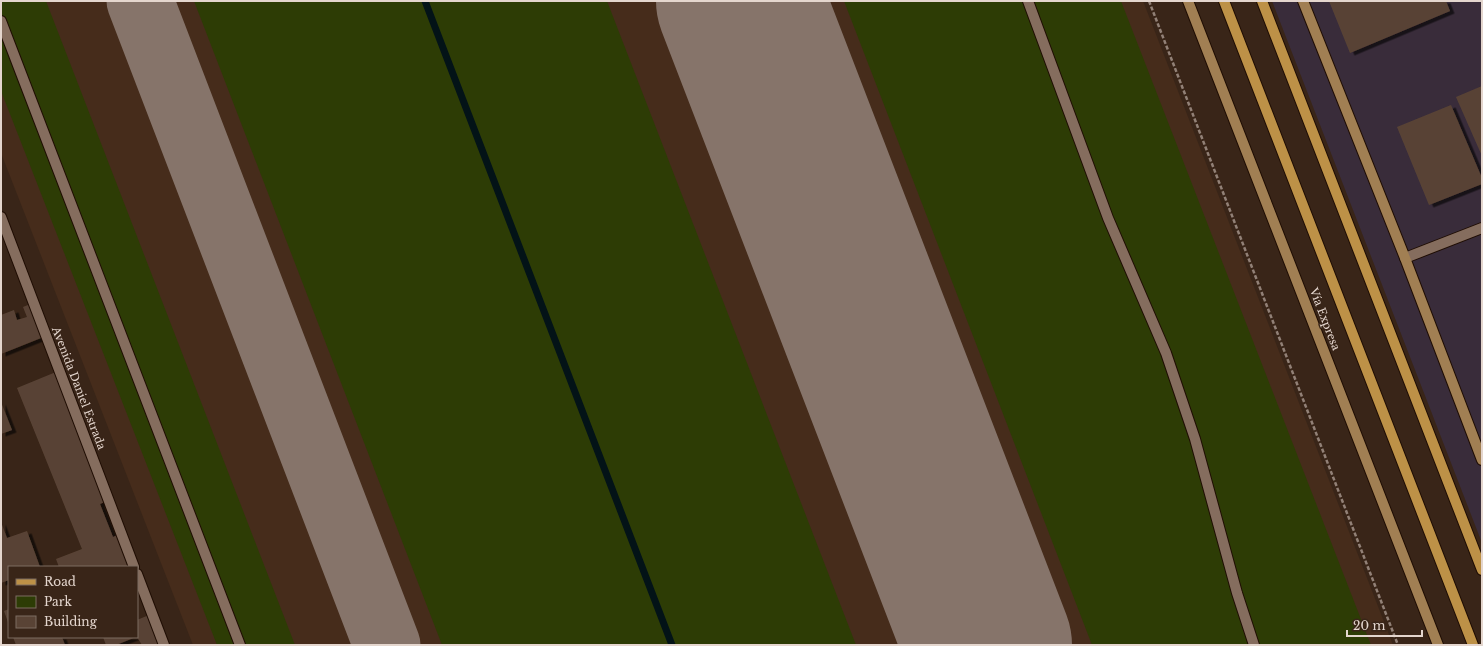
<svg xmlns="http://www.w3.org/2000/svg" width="1483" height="646" font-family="'Libre Baskerville',serif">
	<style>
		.industrial { fill: #392c3a }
		.built { fill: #462c1b }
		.green { fill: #2d3c05 }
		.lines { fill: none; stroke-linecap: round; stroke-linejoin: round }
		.stream { stroke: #031317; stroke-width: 7 }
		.taxiway { stroke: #86746a; stroke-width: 67 }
		.runway { stroke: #86746a; stroke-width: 168 }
		.building { fill: #594335; filter: url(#shadow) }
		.lane-casing { stroke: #1f0d03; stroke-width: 12 }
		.street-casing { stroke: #1f0d03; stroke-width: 12 }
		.secondary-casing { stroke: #1f0d03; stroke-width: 12 }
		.primary-casing { stroke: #1f0d03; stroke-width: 12 }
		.path { stroke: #928177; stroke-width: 2.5; stroke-dasharray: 4 2; stroke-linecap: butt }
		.lane { stroke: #856d5e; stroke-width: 10 }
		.street { stroke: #856d5e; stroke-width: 10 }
		.secondary { stroke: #a17f53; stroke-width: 10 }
		.primary { stroke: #bd9147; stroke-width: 10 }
		.labels { text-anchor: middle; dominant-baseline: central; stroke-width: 3; stroke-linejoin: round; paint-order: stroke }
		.street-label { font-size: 11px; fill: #e4d6ce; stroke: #392518 }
	</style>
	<defs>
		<filter id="shadow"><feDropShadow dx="4.5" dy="2.5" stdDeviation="0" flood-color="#0009"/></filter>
	</defs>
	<rect width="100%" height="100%" fill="#392518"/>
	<polygon class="industrial" points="1272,1 1482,1 1482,543 1424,393"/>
	<polygon class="built" points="1,1 1143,1 1393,645 193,645 1,153"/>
	<g class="green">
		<polygon points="1,1 46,1 295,645 217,645 1,91"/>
		<polygon points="194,1 607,1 856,645 442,645"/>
		<polygon points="844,1 1121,1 1371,645 1092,645"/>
	</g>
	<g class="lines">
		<polyline class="stream" points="425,1 672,645"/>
		<polyline class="taxiway" points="140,1 387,645"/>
		<polyline class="runway" points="740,1 988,645"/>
	</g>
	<g class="building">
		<polygon points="1329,1 1446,1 1450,11 1350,53"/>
		<polygon points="1482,86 1482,156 1456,97"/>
		<polygon points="1451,105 1482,178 1482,184 1429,205 1397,127"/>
		<polygon points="33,303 46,336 1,354 1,315 14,310 17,320 27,317 23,307"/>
		<polygon points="56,372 107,501 100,504 113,537 120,534 133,567 59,567 56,559 82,549 17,388"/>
		<polygon points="1,402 12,430 1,434"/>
		<polygon points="1,522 7,538 27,531 40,567 9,567 9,580 1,583"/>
		<polygon points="9,609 9,625 4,611"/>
		<polygon points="149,615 161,645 142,645 137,637 137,620"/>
		<polygon points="13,637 62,637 65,645 16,645"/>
		<polygon points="103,637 136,637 116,645 106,645"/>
	</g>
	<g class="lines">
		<defs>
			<g id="lane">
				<polyline points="1028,1 1108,218 1166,353 1195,439 1237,593 1254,645"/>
				<polyline points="1,21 240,645"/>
			</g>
			<g id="street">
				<polyline points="1,217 134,567"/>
				<polyline points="1405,258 1482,228"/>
				<polyline points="137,574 164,645"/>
			</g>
			<g id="secondary">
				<polyline points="1188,1 1438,645"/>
				<polyline points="1303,1 1405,258 1482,460"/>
			</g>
			<g id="primary">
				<polyline points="1224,1 1473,645"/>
				<polyline points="1262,1 1482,570"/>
			</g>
		</defs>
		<use href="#lane" class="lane-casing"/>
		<use href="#street" class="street-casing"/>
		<use href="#secondary" class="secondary-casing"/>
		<use href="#primary" class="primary-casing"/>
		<polyline class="path" points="1149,1 1398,645"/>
		<use href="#lane" class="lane"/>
		<use href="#street" class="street"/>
		<use href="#secondary" class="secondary"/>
		<use href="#primary" class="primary"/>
	</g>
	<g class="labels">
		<g class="street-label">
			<text transform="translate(1325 319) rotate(69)">Vía Expresa</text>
			<text transform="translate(79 388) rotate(69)">Avenida Daniel Estrada</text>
		</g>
	</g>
	<rect width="1483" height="646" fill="none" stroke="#e4d6ce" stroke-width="4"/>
	<rect x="8" y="566" width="130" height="72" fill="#392518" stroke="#7d6c61"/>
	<rect x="16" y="579" width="20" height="6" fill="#bd9147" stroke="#7d6c61"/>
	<text x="44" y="586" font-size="12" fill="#e4d6ce">Road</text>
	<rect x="16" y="596" width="20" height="12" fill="#2d3c05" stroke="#7d6c61"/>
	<text x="44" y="606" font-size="12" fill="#e4d6ce">Park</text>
	<rect x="16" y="616" width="20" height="12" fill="#594335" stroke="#7d6c61"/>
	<text x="44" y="626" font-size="12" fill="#e4d6ce">Building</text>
	<path d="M1347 630v6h75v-6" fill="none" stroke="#e4d6ce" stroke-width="2"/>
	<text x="1353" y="630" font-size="12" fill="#e4d6ce" stroke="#392518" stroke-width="3" paint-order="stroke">20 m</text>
</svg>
